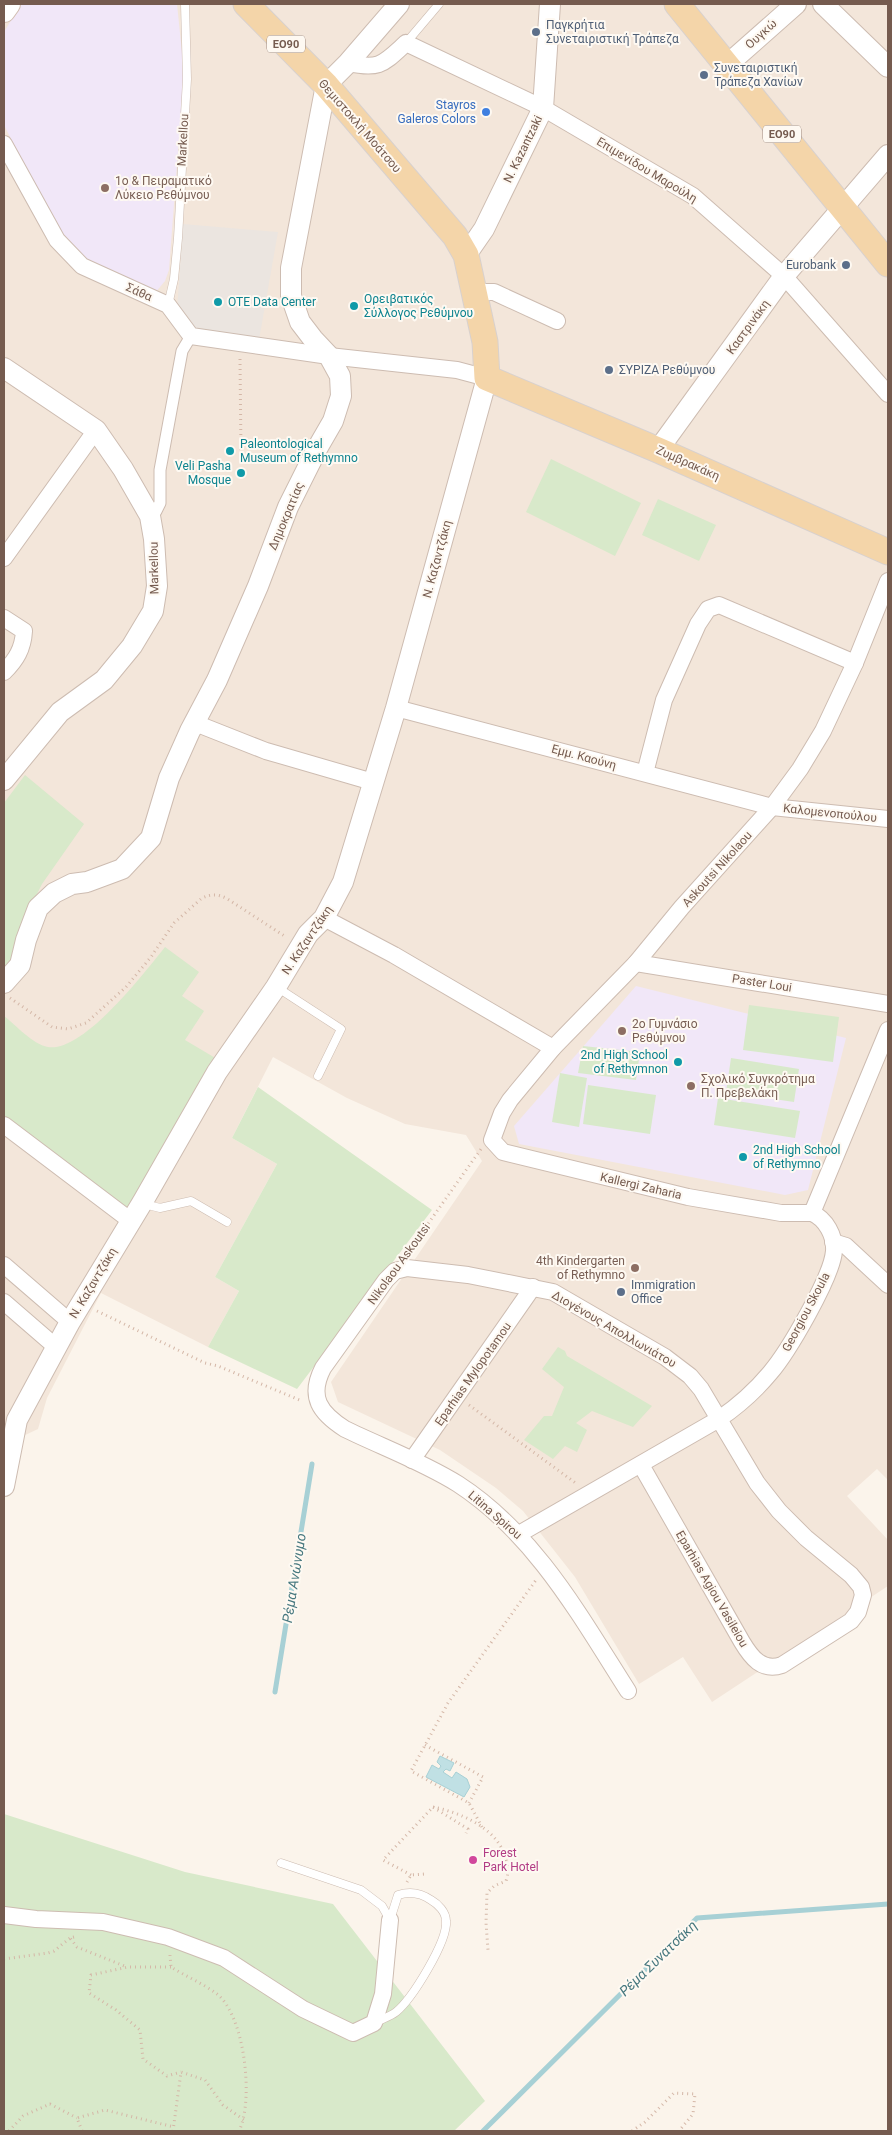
<svg xmlns="http://www.w3.org/2000/svg" width="892" height="2135" font-family="Roboto,sans-serif">
	<style>
		.residential { fill: #f3e6da }
		.industrial { fill: #ebe5e0 }
		.education { fill: #f1e7f8 }
		.green { fill: #d8e9ca }
		.water { fill: #c0e0e4; stroke: #a7d0d5 }
		.lines { fill: none; stroke-linecap: round; stroke-linejoin: round }
		.stream { stroke: #a7d0d5; stroke-width: 5 }
		.service-casing { stroke: #cdbcb1; stroke-width: 9 }
		.pedestrian-casing { stroke: #cdbcb1; stroke-width: 13 }
		.minor-casing { stroke: #cdbcb1; stroke-width: 18 }
		.tertiary-casing { stroke: #cdbcb1; stroke-width: 22 }
		.secondary-casing { stroke: #d2beb1; stroke-width: 24 }
		.primary-casing { stroke: #d8d1ce; stroke-width: 27 }
		.path { stroke: #d4b7a7; stroke-width: 3; stroke-dasharray: 1 4; stroke-linecap: butt }
		.service { stroke: #fff; stroke-width: 8 }
		.pedestrian { stroke: #fff; stroke-width: 11 }
		.minor { stroke: #fff; stroke-width: 16 }
		.tertiary { stroke: #fff; stroke-width: 20 }
		.secondary { stroke: #fff; stroke-width: 22 }
		.primary { stroke: #f4d5a9; stroke-width: 25 }
		.service-dot { fill: #5c6f8a; stroke: #fef9f2; stroke-width: 2 }
		.shop-dot { fill: #3f7fe0; stroke: #fef9f2; stroke-width: 2 }
		.education-dot { fill: #8d6e63; stroke: #fef9f2; stroke-width: 2 }
		.culture-dot { fill: #0f9aa8; stroke: #fef9f2; stroke-width: 2 }
		.hotel-dot { fill: #d1479c; stroke: #fef9f2; stroke-width: 2 }
		.labels { text-anchor: middle; dominant-baseline: central; stroke-width: 4; stroke-linejoin: round; paint-order: stroke }
		.shield { fill: #fef9f2; stroke: #9e8a80; stroke-width: 1 }
		.shield-label { font-size: 11px; font-weight: bold; fill: #755b4f }
		.service-label { font-size: 12px; fill: #4e5e75; stroke: #fef9f2; text-anchor: start }
		.street-label { font-size: 12px; fill: #755b4f; stroke: #fef9f2 }
		.shop-label { font-size: 12px; fill: #366cbe; stroke: #fef9f2; text-anchor: end }
		.education-label { font-size: 12px; fill: #785e54; stroke: #fef9f2; text-anchor: start }
		.culture-label { font-size: 12px; fill: #0d838f; stroke: #fef9f2; text-anchor: start }
		.hotel-label { font-size: 12px; fill: #b23c85; stroke: #fef9f2; text-anchor: start }
		.water-label { font-size: 14px; font-style: italic; fill: #47787f; stroke: #fef9f2 }
	</style>
	<rect width="100%" height="100%" fill="#fbf4eb"/>
	<polygon class="residential" points="4,4 888,4 888,1480 877,1469 847,1496 888,1540 888,1586 712,1702 683,1657 639,1684 575,1577 523,1511 496,1488 440,1450 338,1402 331,1382 482,1161 466,1135 405,1124 347,1098 273,1057 232,1138 277,1164 215,1277 239,1291 208,1347 101,1293 47,1398 38,1429 4,1445"/>
	<polygon class="industrial" points="183,224 278,232 259,340 194,333 177,310"/>
	<g class="education">
		<polygon points="21,4 177,4 184,72 169,270 165,281 155,293 84,265 63,242 4,125 4,32"/>
		<polygon points="636,986 846,1038 808,1190 785,1195 519,1144 514,1126"/>
	</g>
	<g class="green">
		<polygon points="551,459 641,503 615,556 526,512"/>
		<polygon points="658,499 716,525 699,561 642,535"/>
		<polygon points="25,775 84,824 42,884 18,932 13,956 4,979 4,803"/>
		<path d="M165 947 199 972 182 996 204 1011 185 1040 217 1059 127 1211 4 1117V1016C16 1025 32 1044 48 1047 83 1053 145 972 165 947Z"/>
		<polygon points="749,1005 839,1017 833,1062 743,1050"/>
		<polygon points="583,1046 640,1052 636,1080 578,1073"/>
		<polygon points="731,1058 799,1069 794,1102 726,1092"/>
		<polygon points="560,1073 587,1078 579,1127 552,1122"/>
		<polygon points="588,1085 656,1095 650,1134 583,1124"/>
		<polygon points="258,1087 432,1210 297,1389 208,1347 239,1291 215,1277 277,1164 232,1138"/>
		<polygon points="718,1098 800,1111 795,1138 714,1125"/>
		<polygon points="558,1347 565,1351 567,1356 652,1406 633,1427 592,1411 576,1423 587,1430 577,1452 565,1446 553,1459 524,1440 544,1416 552,1416 564,1387 542,1369"/>
		<polygon points="4,1814 185,1872 333,1904 485,2101 454,2131 4,2131"/>
	</g>
	<polygon class="water" points="440,1756 454,1763 450,1771 446,1769 443,1772 452,1778 456,1772 467,1779 470,1787 464,1797 426,1777 432,1765 439,1769 441,1766 437,1762"/>
	<g class="lines">
		<g class="stream">
			<polyline points="275,1692 312,1464"/>
			<polyline points="483,2131 697,1918 888,1904"/>
		</g>
		<defs>
			<g id="service">
				<polyline points="406,43 439,4"/>
				<polyline points="168,305 174,279 178,238 187,79 185,4"/>
				<polyline points="278,988 341,1029 318,1076"/>
				<polyline points="144,1204 160,1208 191,1201 227,1222"/>
				<polyline points="281,1863 361,1890 382,1906 390,1920"/>
				<path d="M376 2022C382 2019 391 2016 396 2012 412 1999 448 1941 446 1921 446 1912 438 1904 431 1900 421 1893 410 1891 398 1895L390 1920"/>
			</g>
			<polyline id="pedestrian" points="150,516 156,511 160,503 160,470 182,351 191,336"/>
			<g id="minor">
				<path d="M348 63C380 70 383 64 406 43L543 108 693 196 784 276 888 394"/>
				<polyline points="4,144 57,240 82,266 168,305 191,336 329,356 457,370 487,378"/>
				<polyline points="475,292 494,292 557,321"/>
				<polyline points="4,558 96,430"/>
				<path d="M4 618 24 631C23 649 16 660 4 672"/>
				<polyline points="396,708 772,807 888,819"/>
				<polyline points="195,723 266,751 373,782"/>
				<polyline points="645,773 664,700 698,624 708,609 719,605 855,663"/>
				<polyline points="324,918 394,955 553,1048"/>
				<polyline points="636,963 888,1004"/>
				<polyline points="4,1125 131,1221"/>
				<polyline points="812,1213 781,1213 688,1197 503,1152 492,1140 502,1113 510,1100 553,1048 636,963 682,907 772,807 800,769 823,731 855,663 888,581"/>
				<polyline points="833,1242 846,1246 888,1285"/>
				<polyline points="4,1265 70,1322"/>
				<polyline points="4,1302 56,1347"/>
				<polyline points="412,1460 533,1287"/>
				<path d="M519 1534 719 1419C738 1406 755 1391 770 1373 788 1352 832 1277 834 1251 835 1236 826 1219 812 1213L888 1030"/>
				<path d="M628 1691C580 1616 535 1534 458 1484 423 1462 382 1447 345 1429 320 1413 308 1397 323 1368L386 1280 395 1271 407 1268 468 1275 553 1292 665 1357 690 1376 701 1389 757 1483 779 1511 806 1538 851 1575 861 1587 863 1595 858 1612 851 1621 782 1665C762 1672 751 1657 742 1642L641 1465"/>
				<polyline points="4,1915 36,1919 103,1922 168,1937 224,1958 303,2009 353,2033 374,2023 383,1994 390,1920"/>
			</g>
			<g id="tertiary">
				<polyline points="823,4 888,67"/>
				<polyline points="727,65 796,4"/>
				<polyline points="466,255 484,229 543,108 550,4"/>
				<polyline points="4,368 96,430 123,469 150,516 154,539 157,586 153,611 132,646 104,680 60,712 4,780"/>
				<polyline points="658,450 784,276 888,155"/>
				<polyline points="4,983 20,965 26,940 38,908 54,893 72,884 87,882 122,869 151,838 169,778 190,731 217,680 258,586 288,507 318,447 333,421 341,396 340,376 329,356 313,339 300,322 291,296 291,268 326,85 348,63 399,4"/>
				<polyline points="4,1486 17,1420 70,1322 142,1203 217,1072 276,987 308,934 324,918 343,882 396,708 487,378"/>
			</g>
			<polyline id="secondary" points="4,11 9,4"/>
			<g id="primary">
				<polyline points="246,4 326,85 455,236 466,255 485,342 487,378 658,450 888,552"/>
				<polyline points="677,4 888,264"/>
			</g>
		</defs>
		<use href="#service" class="service-casing"/>
		<use href="#pedestrian" class="pedestrian-casing"/>
		<use href="#minor" class="minor-casing"/>
		<use href="#tertiary" class="tertiary-casing"/>
		<use href="#secondary" class="secondary-casing"/>
		<use href="#primary" class="primary-casing"/>
		<g class="path">
			<polyline points="240,359 241,452"/>
			<path d="M10 998 52 1027 68 1029 86 1023 126 987 151 957 174 923 202 898C211 894 217 894 226 898L286 937"/>
			<polyline points="408,1252 481,1149"/>
			<polyline points="97,1311 205,1363 218,1366 302,1401"/>
			<polyline points="469,1405 577,1484"/>
			<polyline points="425,1745 483,1777 469,1803"/>
			<path d="M433 1807C463 1813 504 1831 507 1866 508 1872 508 1875 506 1881L494 1886 487 1893 486 1923 488 1950"/>
			<polyline points="482,1827 469,1803 411,1771 448,1703 536,1580"/>
			<polyline points="411,1875 383,1860 433,1807 468,1829 466,1833"/>
			<polyline points="407,1882 411,1875 425,1874"/>
			<polyline points="74,1937 70,1938 77,1947 127,1967"/>
			<path d="M170 1955 171 1967C185 1976 204 1984 217 1994 245 2016 254 2101 239 2131"/>
			<polyline points="4,1959 48,1953 54,1951 70,1938"/>
			<polyline points="171,1967 128,1967 91,1975 89,1993 116,2010 140,2030 143,2059 167,2076 181,2072"/>
			<polyline points="9,2131 23,2116 50,2104 77,2118"/>
			<polyline points="82,2131 77,2118 105,2110 174,2127"/>
			<polyline points="173,2131 181,2072 205,2080 223,2105 244,2120"/>
			<polyline points="632,2131 645,2122 674,2093 695,2094 693,2114 679,2131"/>
		</g>
		<use href="#service" class="service"/>
		<use href="#pedestrian" class="pedestrian"/>
		<use href="#minor" class="minor"/>
		<use href="#tertiary" class="tertiary"/>
		<use href="#secondary" class="secondary"/>
		<use href="#primary" class="primary"/>
	</g>
	<g class="service-dot">
		<circle cx="536" cy="32" r="5"/>
		<circle cx="704" cy="75" r="5"/>
		<circle cx="846" cy="265" r="5"/>
		<circle cx="609" cy="370" r="5"/>
		<circle cx="621" cy="1292" r="5"/>
	</g>
	<circle class="shop-dot" cx="486" cy="112" r="5"/>
	<g class="education-dot">
		<circle cx="105" cy="188" r="5"/>
		<circle cx="622" cy="1031" r="5"/>
		<circle cx="691" cy="1086" r="5"/>
		<circle cx="635" cy="1268" r="5"/>
	</g>
	<g class="culture-dot">
		<circle cx="218" cy="302" r="5"/>
		<circle cx="354" cy="306" r="5"/>
		<circle cx="230" cy="451" r="5"/>
		<circle cx="241" cy="473" r="5"/>
		<circle cx="678" cy="1062" r="5"/>
		<circle cx="743" cy="1157" r="5"/>
	</g>
	<circle class="hotel-dot" cx="473" cy="1860" r="5"/>
	<g class="labels">
		<g class="shield">
			<rect x="267" y="35.5" width="38" height="17" rx="4"/>
			<rect x="763" y="125.5" width="38" height="17" rx="4"/>
		</g>
		<g class="shield-label">
			<text x="286" y="44">ΕΟ90</text>
			<text x="782" y="134">ΕΟ90</text>
		</g>
		<g class="service-label">
			<text x="546" y="25">Παγκρήτια<tspan x="546" dy="14">Συνεταιριστική Τράπεζα</tspan></text>
			<text x="714" y="68">Συνεταιριστική<tspan x="714" dy="14">Τράπεζα Χανίων</tspan></text>
			<text x="836" y="265" text-anchor="end">Eurobank</text>
			<text x="619" y="370">ΣΥΡΙΖΑ Ρεθύμνου</text>
			<text x="631" y="1285">Immigration<tspan x="631" dy="14">Office</tspan></text>
		</g>
		<g class="street-label">
			<text transform="translate(761 34) rotate(-42)">Ουγκώ</text>
			<text transform="translate(360 126) rotate(49)">Θεμιστοκλή Μοάτσου</text>
			<text transform="translate(183 140) rotate(-87)">Markellou</text>
			<text transform="translate(523 149) rotate(-64)">N. Kazantzaki</text>
			<text transform="translate(647 170) rotate(31)">Επιμενίδου Μαρούλη</text>
			<text transform="translate(139 292) rotate(24)">Σάθα</text>
			<text transform="translate(748 327) rotate(-54)">Καστρινάκη</text>
			<text transform="translate(688 463) rotate(24)">Ζυμβρακάκη</text>
			<text transform="translate(286 516) rotate(-67)">Δημοκρατίας</text>
			<text transform="translate(437 559) rotate(-75)">Ν. Καζαντζάκη</text>
			<text transform="translate(154 568) rotate(-91)">Markellou</text>
			<text transform="translate(584 757) rotate(15)">Εμμ. Καούνη</text>
			<text transform="translate(830 813) rotate(6)">Καλομενοπούλου</text>
			<text transform="translate(717 869) rotate(-48)">Askoutsi Nikolaou</text>
			<text transform="translate(307 940) rotate(-56)">Ν. Καζαντζάκη</text>
			<text transform="translate(762 983) rotate(9)">Paster Loui</text>
			<text transform="translate(641 1186) rotate(13)">Kallergi Zaharia</text>
			<text transform="translate(399 1264) rotate(-54)">Nikolaou Askoutsi</text>
			<text transform="translate(93 1283) rotate(-59)">Ν. Καζαντζάκη</text>
			<text transform="translate(806 1312) rotate(-62)">Georgiou Skoula</text>
			<text transform="translate(614 1329) rotate(30)">Διογένους Απολλωνιάτου</text>
			<text transform="translate(473 1374) rotate(-55)">Eparhias Mylopotamou</text>
			<text transform="translate(495 1515) rotate(41)">Litina Spirou</text>
			<text transform="translate(712 1589) rotate(60)">Eparhias Agiou Vasileiou</text>
		</g>
		<g class="shop-label">
			<text x="476" y="105">Stayros<tspan x="476" dy="14">Galeros Colors</tspan></text>
		</g>
		<g class="education-label">
			<text x="115" y="181">1ο &amp; Πειραματικό<tspan x="115" dy="14">Λύκειο Ρεθύμνου</tspan></text>
			<text x="632" y="1024">2ο Γυμνάσιο<tspan x="632" dy="14">Ρεθύμνου</tspan></text>
			<text x="701" y="1079">Σχολικό Συγκρότημα<tspan x="701" dy="14">Π. Πρεβελάκη</tspan></text>
			<text x="625" y="1261" text-anchor="end">4th Kindergarten<tspan x="625" dy="14">of Rethymno</tspan></text>
		</g>
		<g class="culture-label">
			<text x="364" y="299">Ορειβατικός<tspan x="364" dy="14">Σύλλογος Ρεθύμνου</tspan></text>
			<text x="228" y="302">OTE Data Center</text>
			<text x="240" y="444">Paleontological<tspan x="240" dy="14">Museum of Rethymno</tspan></text>
			<text x="231" y="466" text-anchor="end">Veli Pasha<tspan x="231" dy="14">Mosque</tspan></text>
			<text x="668" y="1055" text-anchor="end">2nd High School<tspan x="668" dy="14">of Rethymnon</tspan></text>
			<text x="753" y="1150">2nd High School<tspan x="753" dy="14">of Rethymno</tspan></text>
		</g>
		<g class="hotel-label">
			<text x="483" y="1853">Forest<tspan x="483" dy="14">Park Hotel</tspan></text>
		</g>
		<g class="water-label">
			<text transform="translate(294 1578) rotate(-81)">Ρέμα Ανώνυμο</text>
			<text transform="translate(658 1958) rotate(-44)">Ρέμα Συνατσάκη</text>
		</g>
	</g>
	<rect width="892" height="2135" fill="none" stroke="#755b4f" stroke-width="10"/>
</svg>
